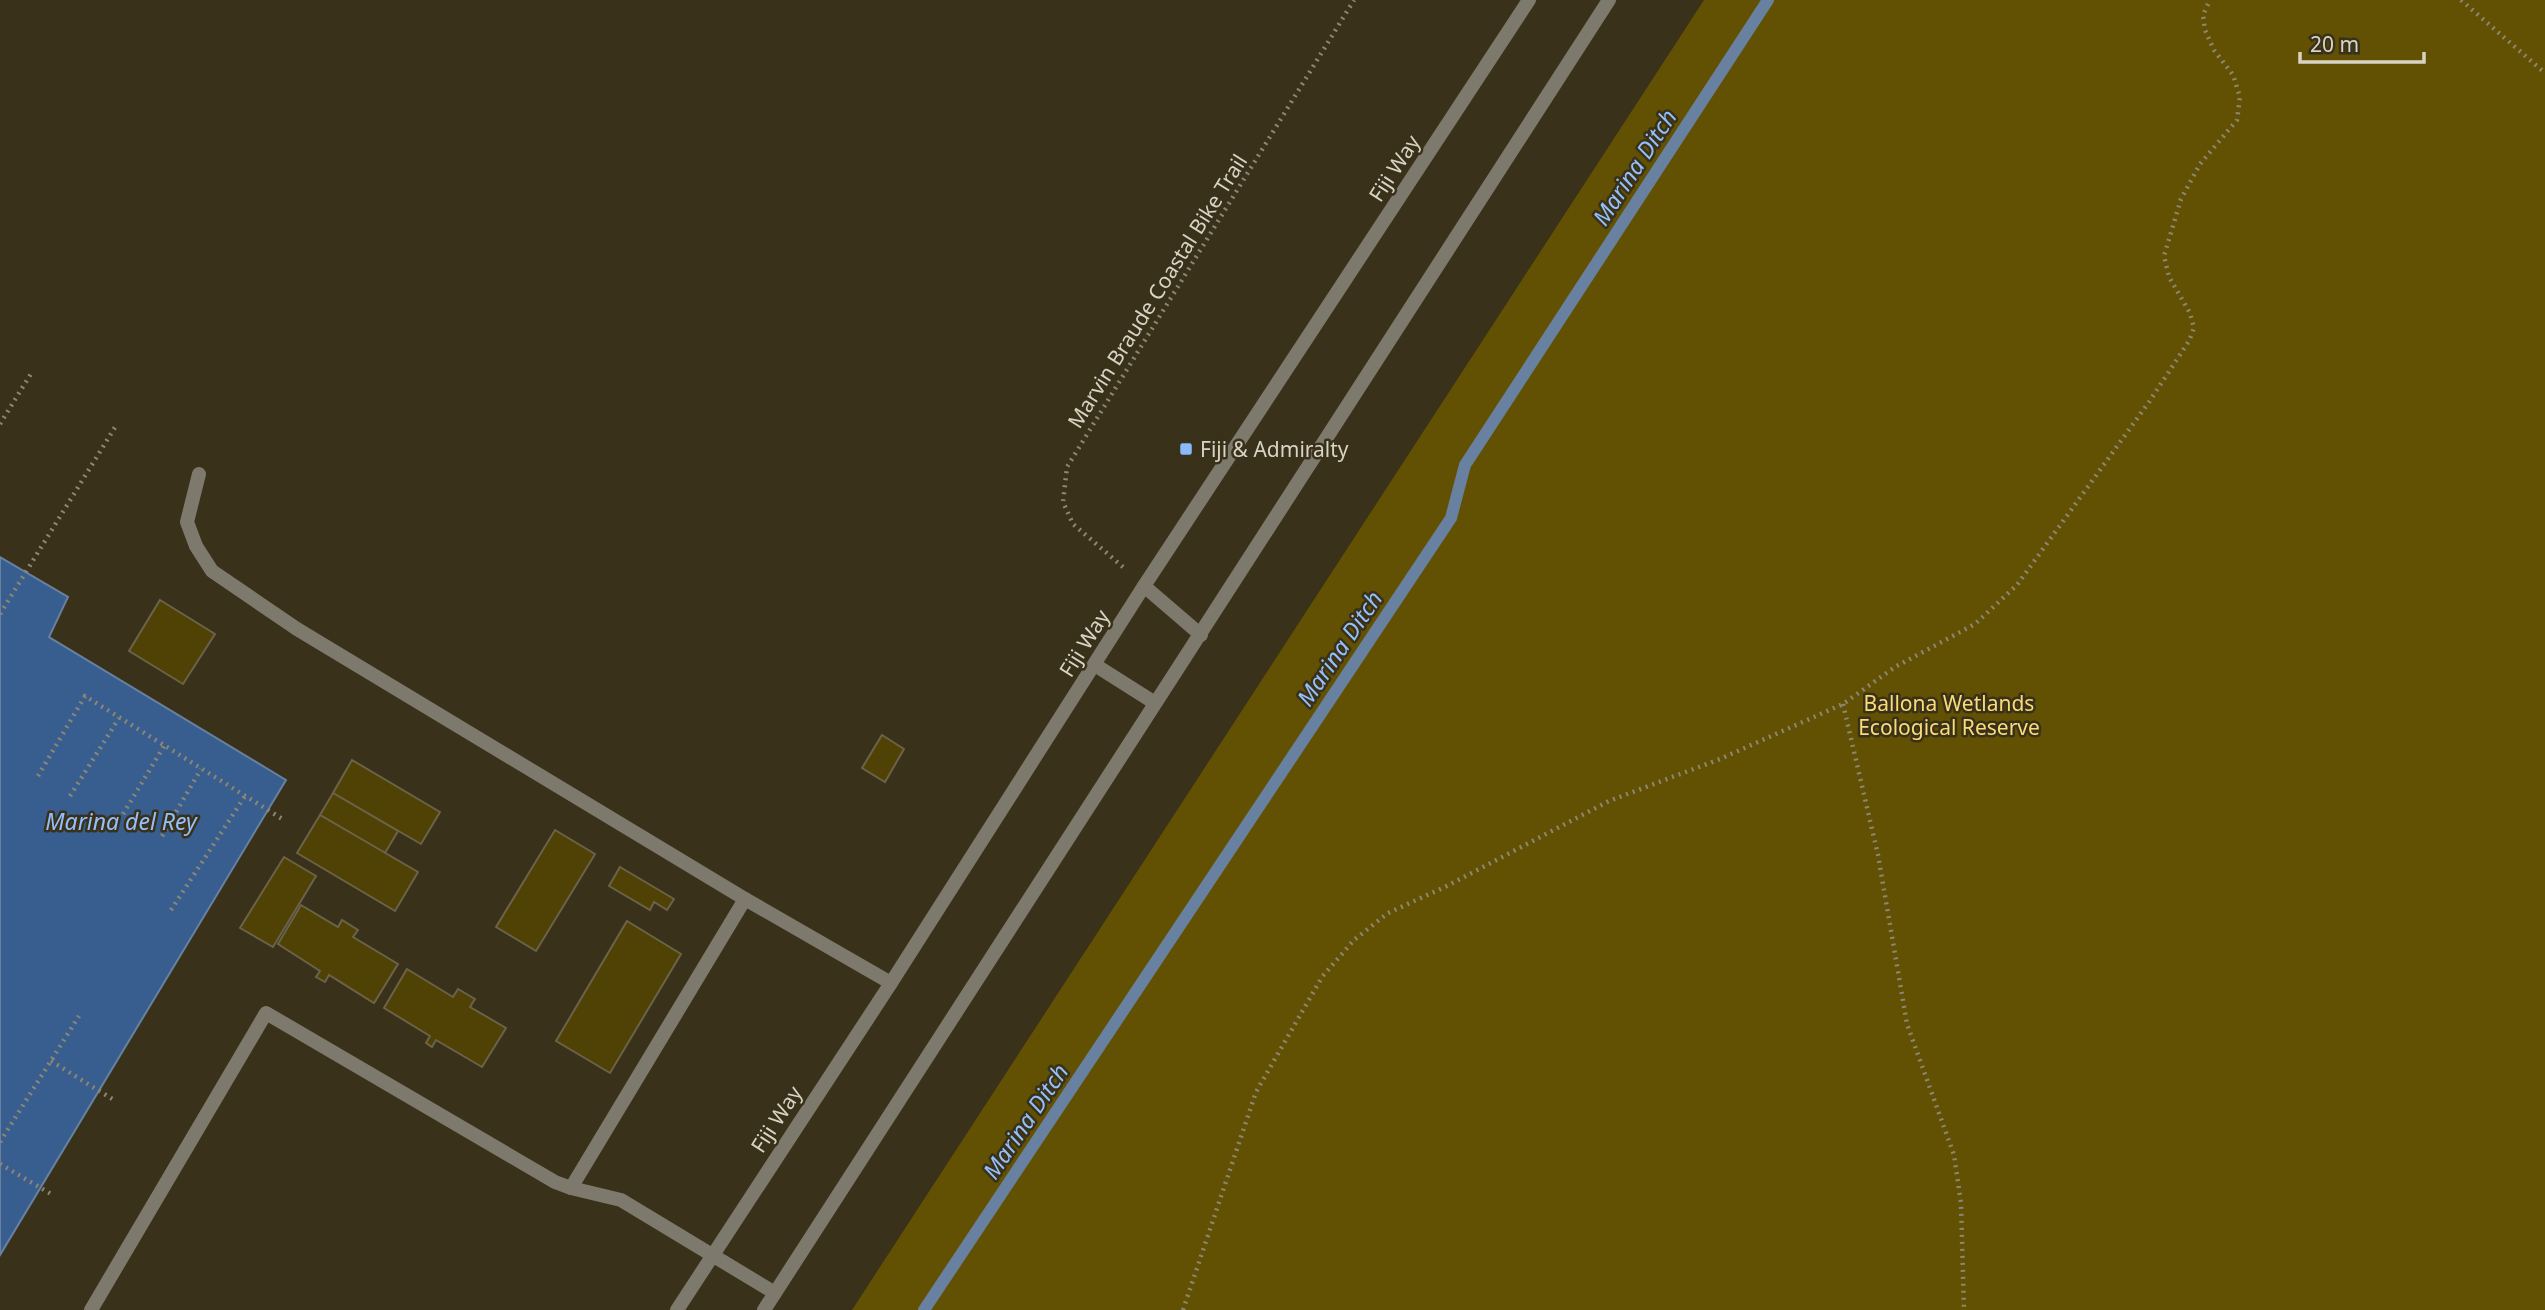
<svg xmlns="http://www.w3.org/2000/svg" width="2545" height="1310" font-family="'Noto Sans',sans-serif">
	<style>
		.green { fill: #635103 }
		.water { fill: #385e90; stroke: #6881a0; stroke-width: 2 }
		.lines { fill: none; stroke-linecap: round; stroke-linejoin: round }
		.stream { stroke: #6881a0; stroke-width: 12 }
		.building { fill: #504105; stroke: #6b6349; stroke-width: 2 }
		.path { stroke: #8c8673; stroke-width: 4.5; stroke-dasharray: 2 5; stroke-linecap: butt }
		.lane { stroke: #7d796d; stroke-width: 14 }
		.street { stroke: #7d796d; stroke-width: 14 }
		.poi-dot { fill: #8abafc; stroke: #393119; stroke-width: 2.5 }
		.labels { text-anchor: middle; dominant-baseline: central; stroke-width: 5; stroke-linejoin: round; paint-order: stroke }
		.street-label { font-size: 21px; fill: #d8d4c5; stroke: #393119 }
		.poi-label { font-size: 21px; fill: #d8d4c5; stroke: #393119; text-anchor: start }
		.park-label { font-size: 21px; fill: #f9db78; stroke: #393119 }
		.water-label { font-size: 23px; font-style: italic; fill: #94c0fd; stroke: #393119 }
	</style>
	<rect width="100%" height="100%" fill="#393119"/>
	<polygon class="green" points="1704,0 2545,0 2545,1310 852,1310"/>
	<polygon class="water" points="0,557 68,597 49,637 286,780 0,1255"/>
	<g class="lines">
		<polyline class="stream" points="924,1310 1451,518 1465,465 1768,0"/>
	</g>
	<g class="building">
		<polygon points="160,600 215,634 183,684 129,651"/>
		<polygon points="882,735 904,749 885,782 862,768"/>
		<polygon points="352,760 440,812 421,844 333,793"/>
		<polygon points="333,793 398,831 385,853 320,815"/>
		<polygon points="320,815 418,872 395,911 297,853"/>
		<polygon points="555,830 595,854 536,951 496,927"/>
		<polygon points="284,857 316,876 273,947 240,928"/>
		<polygon points="620,867 674,899 667,910 654,902 650,910 609,886"/>
		<polygon points="301,905 338,927 342,920 358,930 353,937 398,964 374,1003 329,975 325,982 316,977 320,971 278,944"/>
		<polygon points="627,921 681,954 610,1073 556,1041"/>
		<polygon points="407,969 453,997 458,989 475,999 470,1007 506,1028 482,1067 436,1040 432,1047 426,1043 430,1036 384,1008"/>
	</g>
	<g class="lines">
		<g class="path">
			<polyline points="2461,0 2545,73"/>
			<polyline points="0,424 32,372"/>
			<polyline points="1123,567 1073,524 1063,502 1067,467 1354,0"/>
			<polyline points="0,614 117,424"/>
			<polyline points="1843,704 1878,855 1907,1024 1954,1155 1961,1203 1964,1310"/>
			<polyline points="38,776 85,696 284,820"/>
			<polyline points="70,796 119,718"/>
			<polyline points="123,814 164,746"/>
			<polyline points="162,836 201,769"/>
			<polyline points="171,910 245,796"/>
			<polyline points="51,1061 114,1100"/>
			<polyline points="0,1142 79,1016"/>
			<polyline points="0,1164 51,1194"/>
			<polyline points="1183,1310 1256,1092 1322,977 1354,940 1388,913 1445,887 1609,801 1720,759 1843,704 1895,667 1975,624 2017,585 2149,402 2189,341 2194,328 2190,313 2169,277 2164,256 2181,199 2200,164 2237,120 2240,97 2233,75 2214,50 2205,30 2203,15 2210,0"/>
		</g>
		<g class="lane">
			<polyline points="199,474 187,522 196,546 212,571 297,629 745,899 891,983"/>
			<polyline points="1095,665 1155,703"/>
			<polyline points="571,1188 745,899"/>
			<polyline points="91,1310 266,1013 555,1182 571,1188 621,1200 775,1293"/>
		</g>
		<g class="street">
			<polyline points="1144,586 1201,635"/>
			<polyline points="677,1310 891,983 1144,586 1529,0"/>
			<polyline points="764,1310 1609,0"/>
		</g>
	</g>
	<rect class="poi-dot" x="1179" y="442" width="14" height="14" rx="3.5"/>
	<g class="labels">
		<g class="street-label">
			<text transform="translate(1394 168) rotate(-57)">Fiji Way</text>
			<text transform="translate(1157 291) rotate(-58)">Marvin Braude Coastal Bike Trail</text>
			<text transform="translate(1084 643) rotate(-58)">Fiji Way</text>
			<text transform="translate(776 1119) rotate(-57)">Fiji Way</text>
		</g>
		<g class="poi-label">
			<text x="1200" y="449">Fiji &amp; Admiralty</text>
		</g>
		<g class="park-label">
			<text x="1949" y="703">Ballona Wetlands<tspan x="1949" dy="24">Ecological Reserve</tspan></text>
		</g>
		<g class="water-label">
			<text transform="translate(1634 167) rotate(-57)">Marina Ditch</text>
			<text transform="translate(1339 648) rotate(-56)">Marina Ditch</text>
			<text x="121" y="821">Marina del Rey</text>
			<text transform="translate(1025 1121) rotate(-56)">Marina Ditch</text>
		</g>
	</g>
	<path d="M2300 52v10h124v-10" fill="none" stroke="#d8d4c5" stroke-width="3.5"/>
	<text x="2310" y="52" font-size="21" fill="#d8d4c5" stroke="#393119" stroke-width="5" paint-order="stroke">20 m</text>
</svg>
